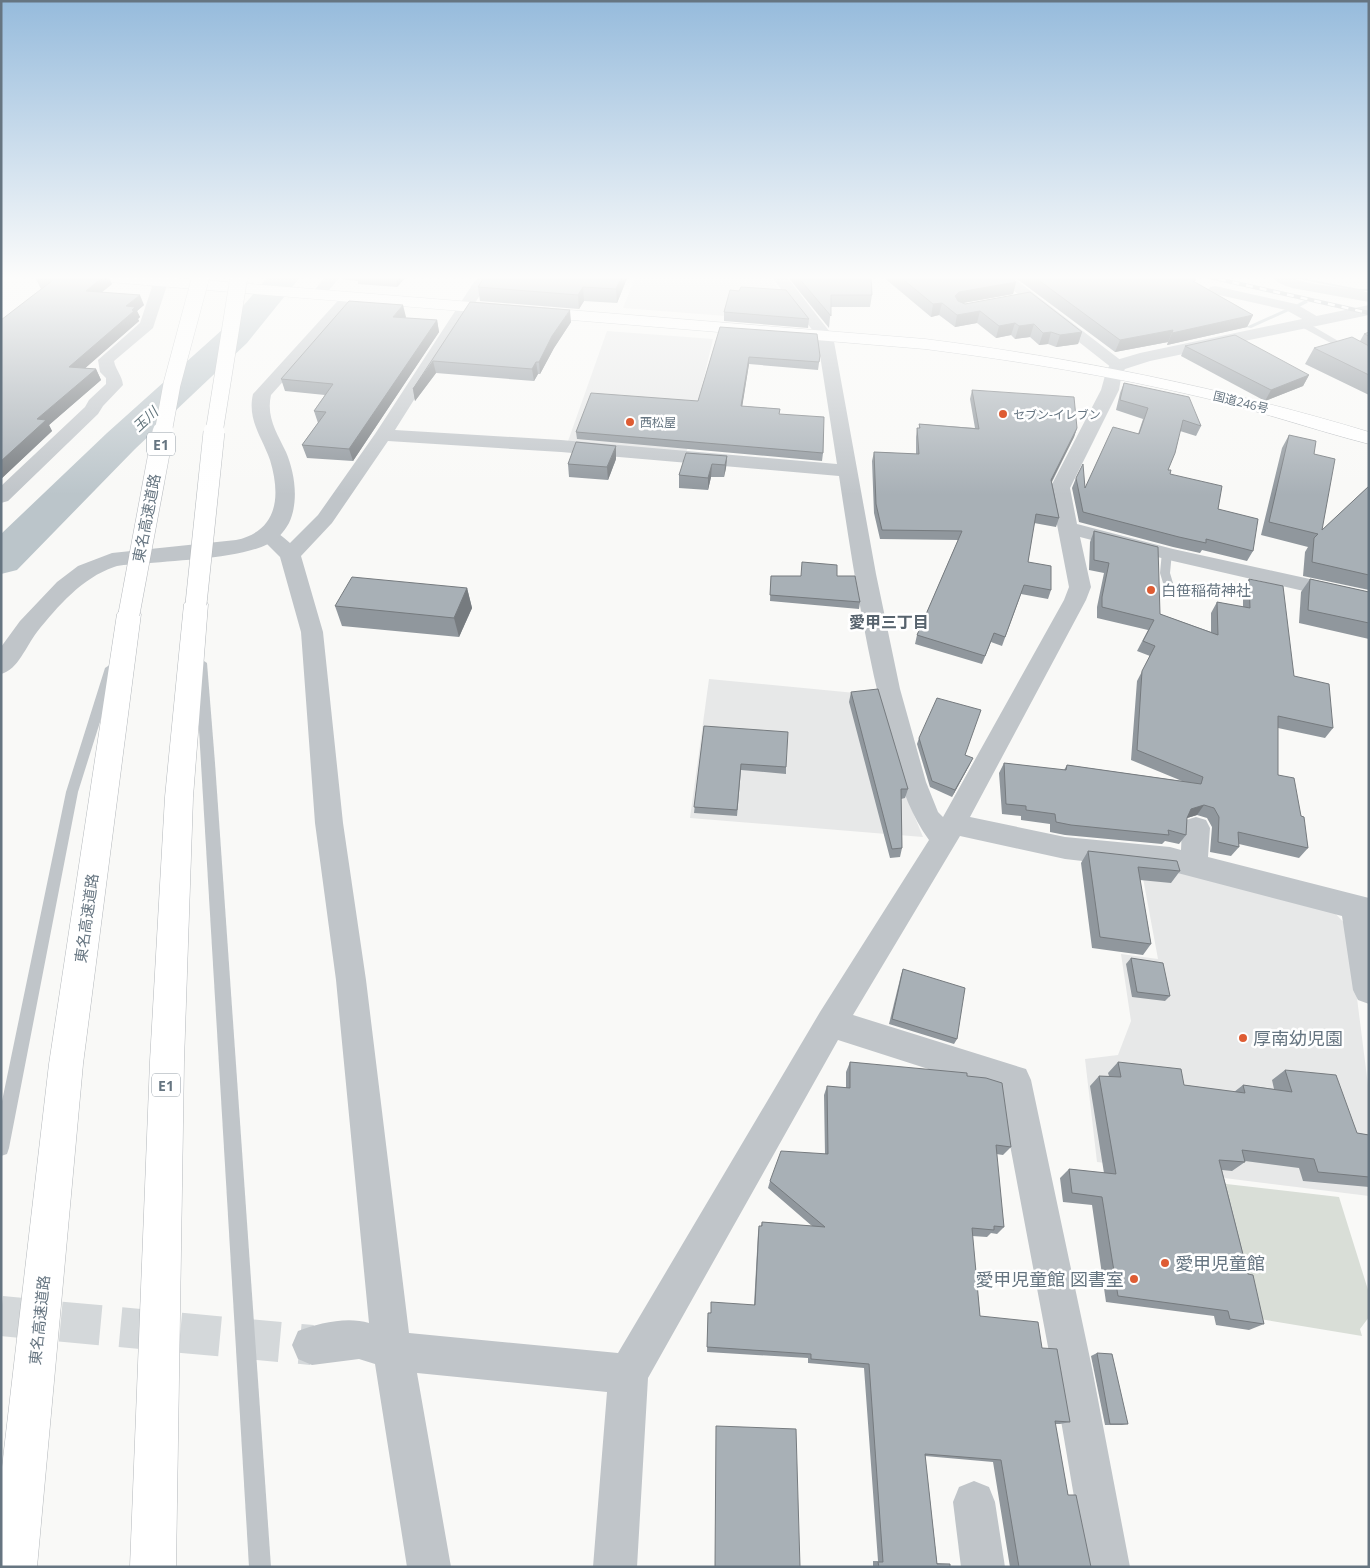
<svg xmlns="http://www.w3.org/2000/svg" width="1370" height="1568" font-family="'Open Sans','Noto Sans JP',sans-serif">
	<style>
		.built { fill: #e7e8e8 }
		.green { fill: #d9ded7 }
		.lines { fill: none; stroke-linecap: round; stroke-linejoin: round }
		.stream { fill: #bbc5ca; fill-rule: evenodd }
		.river { fill: #bbc5ca; fill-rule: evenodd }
		.minor-tunnel { stroke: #d4d8da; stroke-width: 40; stroke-dasharray: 40 20; stroke-linecap: butt }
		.trunk-casing { stroke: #b4b8bc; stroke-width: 1 }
		.motorway-casing { stroke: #b4b8bc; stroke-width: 1 }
		.service { fill: #c0c5c9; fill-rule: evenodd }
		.minor { fill: #c0c5c9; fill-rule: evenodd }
		.tertiary { fill: #c0c5c9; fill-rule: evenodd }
		.trunk { fill: #fff; fill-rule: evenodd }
		.motorway { fill: #fff; fill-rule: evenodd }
		.rail-casing { stroke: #a2a9ae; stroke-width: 4 }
		.rail { stroke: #fff; stroke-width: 2.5; stroke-dasharray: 7; stroke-linecap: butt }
		.motorway-bridge-far1-casing { stroke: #b4b8bc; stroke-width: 18; stroke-linecap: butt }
		.motorway-bridge-casing { stroke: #b4b8bc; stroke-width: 22; stroke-linecap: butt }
		.motorway-bridge-far1 { stroke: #fff; stroke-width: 17 }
		.motorway-bridge { stroke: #fff; stroke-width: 21 }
		.wall { fill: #90979d }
		.shaded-wall { fill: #767b7f }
		.building { fill: #a8b0b6; stroke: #767b7f }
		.poi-dot { fill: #de5c33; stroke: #fff; stroke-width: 2 }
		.labels { text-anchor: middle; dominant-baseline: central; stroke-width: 5; stroke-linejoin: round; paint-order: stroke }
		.far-street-label { font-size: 12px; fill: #667581; stroke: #fff }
		.far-poi-label { font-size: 12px; fill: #667581; stroke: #fff; text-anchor: start }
		.far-water-label { font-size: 14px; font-style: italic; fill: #60737b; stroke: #fff }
		.shield { fill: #fff; stroke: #949ea7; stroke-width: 1 }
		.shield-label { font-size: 14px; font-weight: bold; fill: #667581 }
		.street-label { font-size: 15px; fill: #667581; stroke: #fff }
		.poi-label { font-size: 15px; fill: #667581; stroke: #fff; text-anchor: start }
		.neighbourhood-label { font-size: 16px; font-weight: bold; fill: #57636d; stroke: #fff }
		.near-poi-label { font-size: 18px; fill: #667581; stroke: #fff; text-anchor: start }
	</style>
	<rect width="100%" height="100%" fill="#f9f9f7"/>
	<g class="built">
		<polygon points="636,276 769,276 787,300 788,321 623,308"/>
		<polygon points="607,331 713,339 686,454 567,444"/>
		<polygon points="709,679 876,695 907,798 923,837 690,818"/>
		<polygon points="1140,862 1333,911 1348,927 1369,1093 1369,1196 1097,1162 1085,1059 1118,1055 1131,1021 1121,954 1158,959"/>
	</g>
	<polygon class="green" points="1209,1182 1339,1197 1369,1293 1369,1317 1360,1329 1362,1336 1254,1318"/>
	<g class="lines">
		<g class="stream">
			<polygon points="1283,276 1292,276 1359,289 1369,289 1369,291 1359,291"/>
			<polygon points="1305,300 1308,302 1307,303 1297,308 1294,306"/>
			<polygon points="1286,309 1291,310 1251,328 1246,327"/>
		</g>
		<polygon class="river" points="269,276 301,276 247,343 135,449 17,570 1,574 1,534 107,433 223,329"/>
		<polyline class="minor-tunnel" points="1,1316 312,1345"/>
		<defs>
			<path id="trunk" d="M89 276H152L925 339C1076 358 1223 388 1369 432V444C1314 430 1260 411 1205 398 1112 376 1019 361 925 349L97 281 92 279Z"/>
			<g id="motorway">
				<polygon points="196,596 204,599 208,604 193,797 184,1061 176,1567 130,1567 150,1061 165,797 184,604 188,599"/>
				<polygon points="129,606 137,609 141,614 83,1064 37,1567 1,1567 1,1476 49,1064 117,614 121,609"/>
			</g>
		</defs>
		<use href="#trunk" class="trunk-casing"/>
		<use href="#motorway" class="motorway-casing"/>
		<g class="service">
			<polygon points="1298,321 1304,321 1369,359 1369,364 1298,325"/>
			<polygon points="1167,549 1172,552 1170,573 1176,593 1171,596 1166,593 1160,573 1162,552"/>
			<polygon points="201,659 207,663 215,763 271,1567 249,1567 195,663"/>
			<polygon points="111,664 117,668 78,792 9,1148 7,1154 1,1156 1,1106 66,792 105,668"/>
		</g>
		<g class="minor">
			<path d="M150 276 165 282 167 285 153 328 114 361C116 371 122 375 123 385L103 406 98 414 8 501 1 503V486L85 407 89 400 106 384V378L100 372 98 360 140 323 152 287 142 280 144 277Z"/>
			<polygon points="326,276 341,276 323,297 313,297 311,294"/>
			<path d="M478 276H492L395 430 561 440 837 464 817 336 771 276H786L833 336 876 574 900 689 926 782 938 812 943 817 1064 600 1069 587 1050 488 1101 390 1106 372 1112 368 995 276H1011L1127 365 1125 369 1121 370 1122 372 1119 390 1070 488 1077 524 1173 549 1369 592V606L1173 561 1080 537 1091 587 1086 600 970 817 1065 837 1170 847 1181 850 1182 828 1186 820 1196 817 1206 820 1210 828 1208 857 1369 898V1004L1358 1000 1353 990 1342 916 1170 871 1065 859 960 836 853 1015 1026 1069 1031 1080 1092 1368 1130 1567H1086L1052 1368 1000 1092 838 1040 648 1378 637 1567H593L607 1392 417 1373 451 1567H407L375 1364 359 1359 312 1365 298 1359 292 1345 298 1331C318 1323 348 1316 369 1323L336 980 315 823 301 632 280 557 259 536 262 532C275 528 280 535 290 543L318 515 375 434ZM388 441 561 452 839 476C852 561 865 647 887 730 896 769 905 807 929 840L820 1012 618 1353 409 1333 366 980 343 823 323 632 301 556 332 523Z"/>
			<polygon points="1269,276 1287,276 1309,283 1363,291 1369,293 1369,302 1292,288 1281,284"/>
			<polygon points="1215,286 1296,304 1320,318 1323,321 1320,324 1315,326 1286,310 1210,293 1208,290 1210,287"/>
			<polygon points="974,1481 989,1487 995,1502 1005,1567 961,1567 953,1502 959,1487"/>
		</g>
		<g class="tertiary">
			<path d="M350 292 356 294 358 297 356 300 271 395C266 417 277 433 286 452 295 473 299 502 289 523 284 532 277 540 268 544 238 559 176 560 141 564 132 565 122 564 114 567 82 578 58 606 37 632 26 646 18 670 1 674V647L20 621 57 582 78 566 112 553 236 540C278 531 281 496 270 460 262 437 247 420 253 394L344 294Z"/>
			<polygon points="1369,305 1369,315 1150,361 1125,369 1120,376 1114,377 1108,376 1105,372 1113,361 1140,353"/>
		</g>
		<use href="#trunk" class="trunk"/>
		<use href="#motorway" class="motorway"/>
		<defs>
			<polyline id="rail" points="1205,276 1369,313"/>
		</defs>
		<use href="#rail" class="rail-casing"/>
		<use href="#rail" class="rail"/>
		<defs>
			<g id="motorway-bridge-far1">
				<polyline points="163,433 172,384 201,276"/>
				<polyline points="214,433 239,276"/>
			</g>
			<g id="motorway-bridge">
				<polyline points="196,604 214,432"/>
				<polyline points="129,614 163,432"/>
			</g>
		</defs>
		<use href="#motorway-bridge-far1" class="motorway-bridge-far1-casing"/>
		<use href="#motorway-bridge" class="motorway-bridge-casing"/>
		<use href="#motorway-bridge-far1" class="motorway-bridge-far1"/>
		<use href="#motorway-bridge" class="motorway-bridge"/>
	</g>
	<g class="wall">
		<polygon points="40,276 108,276 112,284 102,292 144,305 137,311 140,317 138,319 139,321 85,368 96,369 101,380 49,425 52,431 1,479 41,289 36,279"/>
		<polygon points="340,276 407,276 397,287 358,284 358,281 341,279"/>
		<polygon points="485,276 628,276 617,303 584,301 579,309 480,301 478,287"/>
		<polygon points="787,276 871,276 872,295 870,307 831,307 829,328"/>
		<polygon points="882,276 1009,276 1016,282 1013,294 963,303 1082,332 1078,344 1056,347 1048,344 1039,345 1030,337 1015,339 1011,335 996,338 977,323 955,327 939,315 931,317"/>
		<polygon points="1013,276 1189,276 1195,282 1253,315 1247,327 1167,345 1168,342 1115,352"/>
		<polygon points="739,291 809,319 808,328 724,321 724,312"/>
		<polygon points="470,302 571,322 554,348 540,374 538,374 534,381 436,373 415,401 413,389"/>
		<polygon points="406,317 405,318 437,320 439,332 353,461 307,458 302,445 318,423 314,411 325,395 285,391 281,379"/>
		<polygon points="720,327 820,356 818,370 749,364 742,406 780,409 779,414 823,453 822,461 577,439 576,432 698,401"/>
		<polygon points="1369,332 1369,395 1305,364 1314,348 1360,341 1364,334"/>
		<polygon points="1185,346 1309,375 1303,386 1265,401 1181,356"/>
		<polygon points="1124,383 1201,426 1196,436 1180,431 1168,470 1170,474 1218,509 1253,551 1247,561 1202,550 1200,553 1173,547 1079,522 1072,488 1076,478 1085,488 1138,434 1143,419 1116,410 1120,393"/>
		<polygon points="972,390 1077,428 1074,437 1052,482 1059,518 1056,527 1034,523 1028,562 1051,590 1048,599 1021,594 1002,646 991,642 982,664 915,644 917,635 958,540 880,539 874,513 872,461 874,452 916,454 916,437 917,428 919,428 919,424 975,428 970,399"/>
		<polygon points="1289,435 1314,454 1322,530 1369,486 1369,590 1303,576 1305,552 1308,547 1261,535 1282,448"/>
		<polygon points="727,456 726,468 724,477 711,477 708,490 679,488 679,475"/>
		<polygon points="616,459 608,480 569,477 568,464"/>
		<polygon points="1094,531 1160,614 1211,632 1211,613 1217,602 1243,607 1243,589 1249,579 1294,676 1333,728 1325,738 1278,728 1278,775 1301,816 1308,848 1299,858 1239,844 1239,847 1231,856 1210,852 1212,827 1207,818 1197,815 1187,818 1186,835 1179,844 1165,841 1162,844 1065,835 1050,832 1050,824 1021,820 1021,816 1002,814 999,773 1004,763 1064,770 1067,765 1182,781 1131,760 1137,681 1150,656 1137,651 1148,630 1097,618 1097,607 1104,573 1089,570 1090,542"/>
		<polygon points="771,576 837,576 860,602 859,609 770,601"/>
		<polygon points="1310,579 1369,592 1369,639 1299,623 1301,592"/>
		<polygon points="467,588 472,608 459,637 342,626 335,606"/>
		<polygon points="851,692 908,789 905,798 901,799 902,848 900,857 890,858 849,702"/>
		<polygon points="704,726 786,767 786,774 741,770 737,816 694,813"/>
		<polygon points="919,738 965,755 970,764 952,797 930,787 917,744"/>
		<polygon points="1088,851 1180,871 1171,883 1140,880 1151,944 1143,955 1092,948 1081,863"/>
		<polygon points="1131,958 1170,996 1165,1001 1132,997 1126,964"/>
		<polygon points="903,969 957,1039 954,1044 889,1024 901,975"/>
		<polygon points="850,1062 967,1076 1011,1147 1003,1155 996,1154 1004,1227 997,1234 991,1233 987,1237 972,1236 980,1316 1042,1348 1070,1422 1060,1424 1055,1424 1068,1495 1091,1567 1010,1567 993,1462 925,1456 937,1563 950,1564 950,1567 873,1567 873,1561 878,1561 864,1368 808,1363 808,1358 707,1352 708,1313 754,1305 758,1233 759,1226 761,1226 762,1222 812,1226 768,1188 770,1181 825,1154 824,1095 827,1086 846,1088 846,1072"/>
		<polygon points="1118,1062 1184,1085 1234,1092 1243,1085 1274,1089 1272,1080 1285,1070 1357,1133 1369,1135 1369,1187 1303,1181 1299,1168 1245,1161 1245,1162 1232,1171 1222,1170 1248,1274 1264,1324 1249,1330 1216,1325 1214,1316 1106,1302 1092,1205 1063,1202 1060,1178 1069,1169 1104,1173 1090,1086 1099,1076 1109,1076 1108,1073"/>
		<polygon points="1097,1353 1128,1424 1122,1425 1105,1425 1091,1356"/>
	</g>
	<g class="shaded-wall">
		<polygon points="104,276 108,276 112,284 91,301 86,291"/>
		<polygon points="395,276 407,276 397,287"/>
		<polygon points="622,276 628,276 617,303 616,289"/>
		<polygon points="1016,282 1013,294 957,304 955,296 959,292"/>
		<polygon points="583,287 584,301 579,309 578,295"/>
		<polygon points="140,295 144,305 137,311 140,317 138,319 139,321 74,378 69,367 126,306"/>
		<polygon points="942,303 939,315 931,317 933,304"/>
		<polygon points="403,305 406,317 396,330 393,317"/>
		<polygon points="570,310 571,322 554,348 540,374 539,362 552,336"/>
		<polygon points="980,311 977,323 955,327 957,315"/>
		<polygon points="1253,315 1247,327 1167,345 1172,333"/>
		<polygon points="437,320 439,332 353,461 349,449"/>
		<polygon points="1015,323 1011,335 996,338 999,326"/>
		<polygon points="1034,324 1030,337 1015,339 1019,326"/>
		<polygon points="1173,330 1168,342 1115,352 1120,340"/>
		<polygon points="1051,332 1048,344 1039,345 1043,333"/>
		<polygon points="1082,332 1078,344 1056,347 1060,335"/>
		<polygon points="749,357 749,364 741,414 741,406"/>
		<polygon points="433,361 436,373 415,401 413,389"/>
		<polygon points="536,362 538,374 534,381 532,369"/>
		<polygon points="96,369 101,380 49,425 52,431 1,479 1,461 37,419"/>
		<polygon points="1309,375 1303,386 1265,401 1271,390"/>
		<polygon points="1077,428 1074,437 1048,488 1051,480"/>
		<polygon points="616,446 616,459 608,480 607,467"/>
		<polygon points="727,456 726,468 724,477 725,465"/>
		<polygon points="712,464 711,477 708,490 708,478"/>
		<polygon points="467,588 472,608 459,637 454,618"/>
		<polygon points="973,758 970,764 952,797 955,790"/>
		<polygon points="1204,805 1197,815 1184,819 1191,809"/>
	</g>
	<g class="building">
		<polygon points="40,276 104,276 86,291 140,295 126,306 135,307 132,310 134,311 69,367 96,369 37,419 46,420 1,461 1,320 53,280 36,279"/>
		<polygon points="485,276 622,276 616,289 583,287 578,295 478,287"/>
		<polygon points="797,276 871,276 872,295 831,295 831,316"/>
		<polygon points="899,276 1009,276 1016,282 959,292 955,296 958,301 965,304 1030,292 1082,332 1060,335 1051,332 1043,333 1034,324 1019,326 1015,323 999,326 980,311 957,315 942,303 933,304"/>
		<polygon points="1033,276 1189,276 1196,280 1193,281 1253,315 1172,333 1173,330 1120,340"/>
		<polygon points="741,287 786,290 809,319 724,312 730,290 739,291"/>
		<polygon points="349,301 403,305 393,317 437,320 349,449 302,445 326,412 314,411 333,384 281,379"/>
		<polygon points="470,302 570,310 552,336 539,362 536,362 532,369 433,361 413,389"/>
		<polygon points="720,327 817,334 820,356 819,362 749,357 741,406 780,409 779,414 824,417 823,453 576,432 591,393 698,401"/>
		<polygon points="1369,332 1369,336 1364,334"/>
		<polygon points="1235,335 1309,375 1271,390 1185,346"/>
		<polygon points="1352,337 1369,346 1369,375 1314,348"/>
		<polygon points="1124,383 1189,397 1201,426 1183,420 1175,453 1168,470 1171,470 1170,474 1222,486 1218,509 1258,519 1253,551 1206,539 1206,543 1179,537 1083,512 1076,478 1083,464 1085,488 1113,427 1139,434 1148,408 1120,400"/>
		<polygon points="972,390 1074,397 1077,428 1051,480 1059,518 1036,514 1028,562 1051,566 1051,590 1024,585 1005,637 994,633 985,656 917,635 962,531 882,530 876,504 874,452 919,454 917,428 920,428 919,424 979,429"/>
		<polygon points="1289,435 1316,441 1314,454 1335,459 1322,530 1369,486 1369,575 1312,562 1314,538 1318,534 1269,522"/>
		<polygon points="576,442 616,446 607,467 568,464"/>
		<polygon points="686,453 727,456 725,465 712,464 708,478 679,475"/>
		<polygon points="1094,531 1158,547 1160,614 1218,635 1217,602 1250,608 1249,579 1283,586 1294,676 1329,684 1333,728 1278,716 1278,775 1294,778 1301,816 1304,817 1308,848 1238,832 1239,847 1218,842 1219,817 1214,808 1204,805 1191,809 1187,818 1186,835 1168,830 1169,835 1071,825 1056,822 1055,814 1026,810 1026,806 1006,804 1004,763 1066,770 1067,765 1201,784 1203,777 1137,750 1142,671 1155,646 1143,641 1154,620 1102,607 1102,597 1109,563 1094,560"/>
		<polygon points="802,562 837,565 837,576 855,576 860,602 770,595 771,576 801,576"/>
		<polygon points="352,577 467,588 454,618 335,606"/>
		<polygon points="1310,579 1369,592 1369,623 1308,610"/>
		<polygon points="878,689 908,789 901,789 902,848 892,849 851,692"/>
		<polygon points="937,698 981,710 965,755 973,758 955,790 932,781 919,738"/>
		<polygon points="704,726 788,732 786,767 741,764 737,810 694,807"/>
		<polygon points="1088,851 1177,861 1180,871 1138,867 1151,944 1100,937"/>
		<polygon points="1131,958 1163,963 1170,996 1137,992"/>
		<polygon points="903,969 965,988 957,1039 892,1019"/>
		<polygon points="850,1062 967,1073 967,1076 986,1078 1002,1083 1011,1147 996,1145 1004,1227 994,1226 994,1230 972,1228 980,1316 1038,1322 1042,1348 1057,1349 1070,1422 1055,1421 1068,1495 1076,1495 1091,1567 1019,1567 1001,1460 925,1454 937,1564 950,1564 950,1567 879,1567 878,1562 883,1562 869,1364 811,1359 811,1354 707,1347 708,1313 711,1313 711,1302 755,1305 759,1226 762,1226 762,1222 825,1227 770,1181 781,1151 828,1154 827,1086 850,1088"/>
		<polygon points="1118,1062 1181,1069 1184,1085 1245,1093 1243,1085 1292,1092 1285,1070 1336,1075 1357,1133 1369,1135 1369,1177 1318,1172 1314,1159 1242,1150 1245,1162 1219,1160 1248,1274 1253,1275 1264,1324 1230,1319 1228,1311 1118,1296 1102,1197 1072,1193 1069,1169 1116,1174 1099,1076 1121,1077"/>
		<polygon points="1097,1353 1112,1354 1128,1424 1110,1424"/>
		<polygon points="716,1426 796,1429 800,1567 715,1567"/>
	</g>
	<linearGradient id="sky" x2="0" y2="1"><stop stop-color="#96bbdc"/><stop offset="0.56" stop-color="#fcfcfb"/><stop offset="1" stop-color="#fcfcfb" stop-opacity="0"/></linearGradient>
	<rect width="1370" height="495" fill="url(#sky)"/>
	<g class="poi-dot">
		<circle cx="1003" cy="414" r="5"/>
		<circle cx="630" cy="422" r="5"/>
		<circle cx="1151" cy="590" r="5"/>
		<circle cx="1243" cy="1038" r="5"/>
		<circle cx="1165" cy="1263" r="5"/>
		<circle cx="1134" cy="1279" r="5"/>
	</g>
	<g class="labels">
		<g class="far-street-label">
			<text transform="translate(1241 402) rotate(14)">国道246号</text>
		</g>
		<g class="far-poi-label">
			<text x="1013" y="414">セブン-イレブン</text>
			<text x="640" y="422">西松屋</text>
		</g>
		<g class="far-water-label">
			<text transform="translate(145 419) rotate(-43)">玉川</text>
		</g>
		<g class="shield">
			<rect x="147" y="432.5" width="28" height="23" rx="4"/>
			<rect x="152" y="1073.5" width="28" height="23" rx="4"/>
		</g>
		<g class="shield-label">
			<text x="161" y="444">E1</text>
			<text x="166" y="1085">E1</text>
		</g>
		<g class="street-label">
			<text transform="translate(146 518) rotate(-79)">東名高速道路</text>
			<text transform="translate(86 918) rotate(-82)">東名高速道路</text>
			<text transform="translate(39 1320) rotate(-84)">東名高速道路</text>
		</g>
		<g class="poi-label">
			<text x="1161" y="590">白笹稲荷神社</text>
		</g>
		<g class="neighbourhood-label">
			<text x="889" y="622">愛甲三丁目</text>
		</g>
		<g class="near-poi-label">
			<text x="1253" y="1038">厚南幼児園</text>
			<text x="1175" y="1263">愛甲児童館</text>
			<text x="1124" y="1279" text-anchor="end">愛甲児童館 図書室</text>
		</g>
	</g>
	<rect width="1370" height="1568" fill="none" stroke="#667581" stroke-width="5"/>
</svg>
